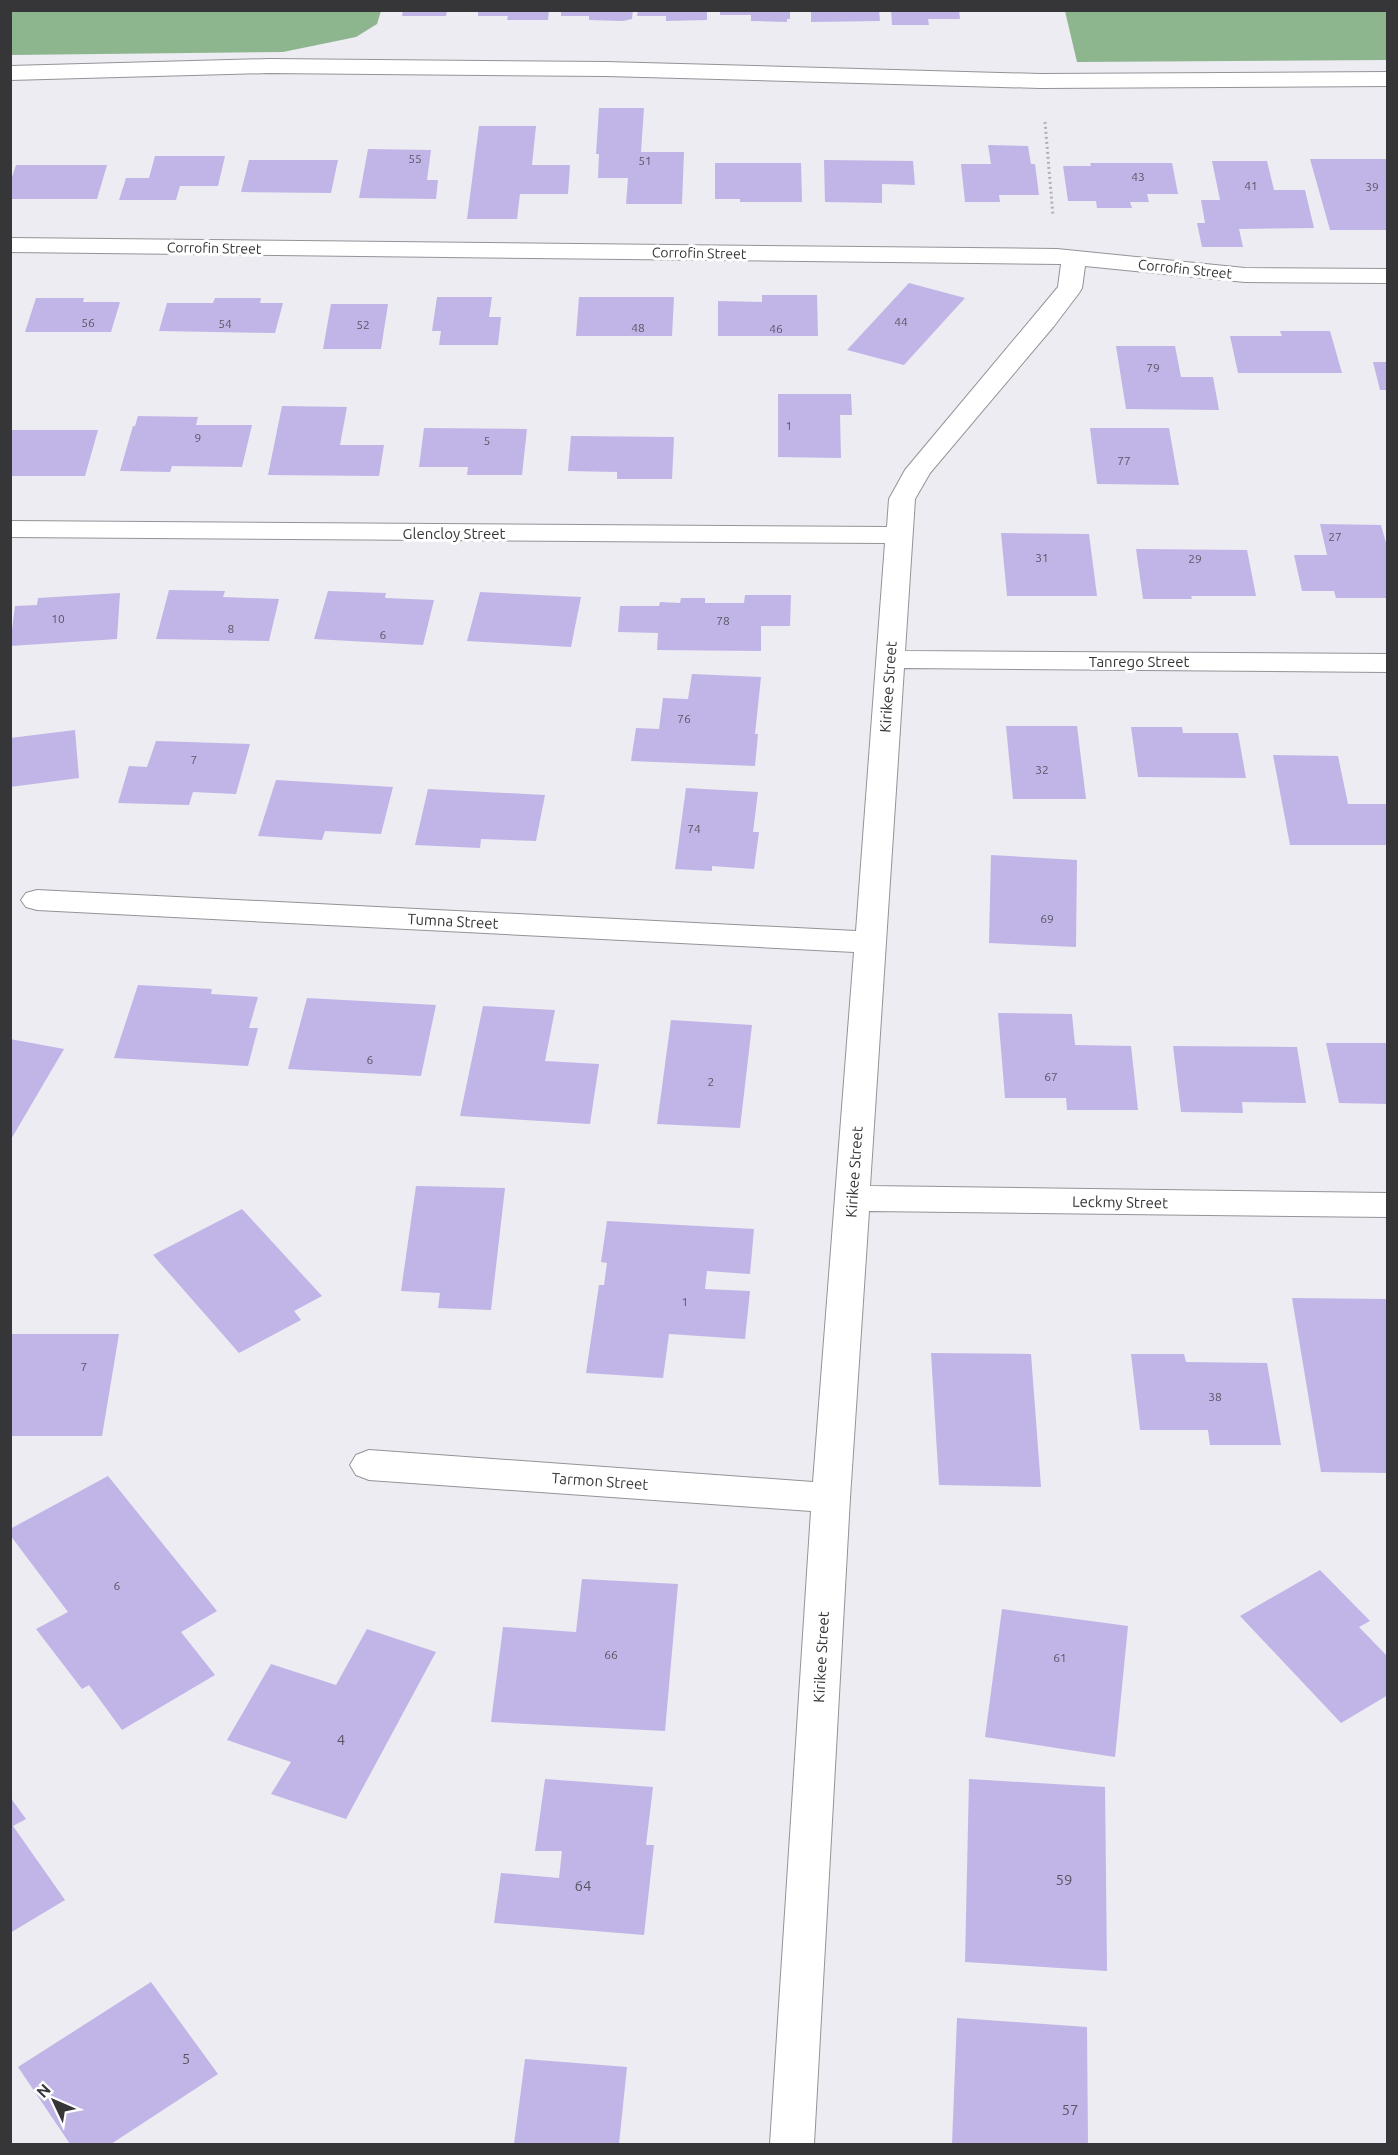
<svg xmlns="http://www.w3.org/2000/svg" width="1398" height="2155" font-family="Ubuntu,sans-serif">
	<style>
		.forest { fill: #8db68f }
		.building { fill: #c1b5e7 }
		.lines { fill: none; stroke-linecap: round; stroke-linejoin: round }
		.street-casing { stroke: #939398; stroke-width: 2 }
		.path { stroke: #b1b1b5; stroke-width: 3; stroke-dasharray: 2 3; stroke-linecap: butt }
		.street { fill: #fff; fill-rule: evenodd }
		.labels { text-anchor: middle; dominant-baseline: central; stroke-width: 6; stroke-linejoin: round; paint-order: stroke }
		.number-label { font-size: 12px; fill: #595664 }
		.far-street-label { font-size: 14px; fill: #363638; stroke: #fff }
		.street-label { font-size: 15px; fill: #363638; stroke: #fff }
		.near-number-label { font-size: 15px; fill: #595664 }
	</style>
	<rect width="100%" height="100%" fill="#ececf2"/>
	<g class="forest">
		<polygon points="10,11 11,10 381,11 377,24 356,37 283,52 11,55"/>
		<polygon points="1065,11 1387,11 1387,60 1077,62"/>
	</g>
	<g class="building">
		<polygon points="403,10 447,10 446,16 402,16"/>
		<polygon points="478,10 549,10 548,20 507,20 508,16 478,16"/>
		<polygon points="561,10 633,10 632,19 623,21 589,20 589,16 561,16"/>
		<polygon points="638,10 707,10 707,20 666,21 666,16 637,16"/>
		<polygon points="720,10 790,10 790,19 787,19 787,22 751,21 751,15 720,15"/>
		<polygon points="811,10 879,10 880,21 811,22"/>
		<polygon points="891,10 959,10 960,19 928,19 929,25 892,25"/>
		<polygon points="599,108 644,108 641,152 684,152 682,204 626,204 628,178 598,178 599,154 596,154"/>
		<polygon points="479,126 536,126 532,165 570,165 568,194 520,194 517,219 467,219"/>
		<polygon points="988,145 1028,146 1031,164 1035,164 1039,195 999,195 1000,202 965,202 961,164 991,164"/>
		<polygon points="368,149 431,150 427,180 438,180 436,199 359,198"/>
		<polygon points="155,156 225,156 218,186 180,186 176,200 119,200 126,178 149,178"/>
		<polygon points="1310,159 1388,159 1388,230 1330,230"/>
		<polygon points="249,160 338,160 331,193 241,192"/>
		<polygon points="824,160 913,161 915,185 882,184 882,203 825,202"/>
		<polygon points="1212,161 1267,161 1274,190 1305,190 1314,228 1239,229 1243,247 1202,247 1197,223 1205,223 1201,200 1220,200"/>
		<polygon points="715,163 801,163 802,202 740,202 740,199 715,199"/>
		<polygon points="1090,163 1172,163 1178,194 1147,194 1149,202 1130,202 1132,208 1097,208 1096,201 1068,201 1063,166 1091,166"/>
		<polygon points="16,165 107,165 97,199 10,199 10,183"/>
		<polygon points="909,283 965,298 904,365 847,350"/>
		<polygon points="762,295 817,295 818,336 718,336 718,301 762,302"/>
		<polygon points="437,297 492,297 489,317 501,317 498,345 439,345 441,331 432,331"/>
		<polygon points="579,297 674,297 672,336 576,336"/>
		<polygon points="36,298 84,298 83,302 120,302 111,332 25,332"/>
		<polygon points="215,298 261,298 260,303 283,303 275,333 159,331 167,303 213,303"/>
		<polygon points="331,304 388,304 381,349 323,349"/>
		<polygon points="1280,331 1330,331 1342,373 1238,373 1230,336 1282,336"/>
		<polygon points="1116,346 1175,346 1181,377 1213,377 1219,410 1126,409"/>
		<polygon points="1373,362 1388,362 1388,390 1380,390"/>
		<polygon points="778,394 851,394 852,415 840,415 841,458 778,457"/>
		<polygon points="282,406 347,407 340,445 384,445 379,476 268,475"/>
		<polygon points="138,416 198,417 196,425 252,425 242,467 172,466 170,472 120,471 133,426 135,426"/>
		<polygon points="424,428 527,429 522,475 467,475 468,467 419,467"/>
		<polygon points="1090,428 1169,428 1179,485 1097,484"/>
		<polygon points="10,430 98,430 85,476 10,476"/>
		<polygon points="571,436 674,437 672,479 617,479 617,472 568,471"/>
		<polygon points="1320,524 1381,525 1388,550 1388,598 1336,598 1334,591 1302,591 1294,555 1327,555"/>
		<polygon points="1001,533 1089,534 1097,596 1007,596"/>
		<polygon points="1136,549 1247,550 1256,596 1191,596 1192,599 1143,599"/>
		<polygon points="169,590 225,591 223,597 279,599 269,641 156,639"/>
		<polygon points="328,591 386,593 385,598 434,600 423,645 314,639"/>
		<polygon points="480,592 581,597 571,647 467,641"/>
		<polygon points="120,593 117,639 10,646 15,606 37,605 38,598"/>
		<polygon points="745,595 791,595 790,626 761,626 761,651 657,650 658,633 618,632 620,606 659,606 660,602 680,603 681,598 705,598 705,603 744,603"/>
		<polygon points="692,674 761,677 755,734 758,734 755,766 631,761 636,728 659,729 663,698 688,699"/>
		<polygon points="1006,726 1077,726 1086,799 1013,799"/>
		<polygon points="1131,727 1182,727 1183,733 1238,733 1246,778 1138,777"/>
		<polygon points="75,730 79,778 10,787 10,738"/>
		<polygon points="156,741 250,744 236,794 193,792 189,805 118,803 129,766 147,767"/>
		<polygon points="1273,755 1338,756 1348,804 1388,804 1388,845 1290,845"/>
		<polygon points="276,780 393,787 381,834 325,831 322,840 258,836"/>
		<polygon points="686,788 758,792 753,832 759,832 754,869 712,866 712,871 675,869"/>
		<polygon points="428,789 545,795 536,841 481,839 480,848 415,845"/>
		<polygon points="991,855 1077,860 1076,947 989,943"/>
		<polygon points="138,985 212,989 211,994 258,997 249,1028 258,1028 248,1066 114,1058"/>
		<polygon points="307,998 436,1005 421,1076 288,1069"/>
		<polygon points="483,1006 555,1010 545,1061 599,1064 590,1124 460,1116"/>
		<polygon points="998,1013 1072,1014 1075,1045 1131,1046 1138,1110 1067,1110 1066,1098 1005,1098"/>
		<polygon points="671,1020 752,1025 740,1128 657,1124"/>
		<polygon points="10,1039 64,1049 10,1141"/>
		<polygon points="1326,1043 1388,1043 1388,1104 1339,1103"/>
		<polygon points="1173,1046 1297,1047 1306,1103 1242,1102 1243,1113 1181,1112"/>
		<polygon points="416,1186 505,1188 491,1310 438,1308 440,1293 401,1291"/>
		<polygon points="242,1209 322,1296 294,1311 301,1320 239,1353 153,1255"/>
		<polygon points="607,1221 754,1229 750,1274 707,1271 705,1289 750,1291 745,1339 669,1334 663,1378 586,1373 599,1285 604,1285 607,1263 601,1262"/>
		<polygon points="1292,1298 1388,1299 1388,1473 1321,1472"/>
		<polygon points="12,1334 119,1334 102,1436 10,1436"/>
		<polygon points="931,1353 1031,1354 1041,1487 939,1485"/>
		<polygon points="1131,1354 1184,1354 1186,1362 1267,1363 1281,1445 1210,1445 1208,1430 1140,1430"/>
		<polygon points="108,1476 217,1611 181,1632 215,1675 122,1730 89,1685 82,1689 36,1629 68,1612 10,1535 10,1529"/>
		<polygon points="1320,1570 1370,1621 1359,1627 1388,1657 1388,1695 1341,1723 1240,1616"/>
		<polygon points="582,1579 678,1584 665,1731 491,1722 503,1627 576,1632"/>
		<polygon points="1002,1609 1128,1626 1115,1757 985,1737"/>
		<polygon points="367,1629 436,1652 346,1819 271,1794 291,1762 227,1740 271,1664 336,1685"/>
		<polygon points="545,1779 653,1787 646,1845 654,1845 644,1935 494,1923 501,1873 559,1878 562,1851 535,1851"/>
		<polygon points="969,1779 1105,1787 1107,1971 965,1962"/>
		<polygon points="10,1797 26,1819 13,1826 65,1900 10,1933"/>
		<polygon points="151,1982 218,2074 111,2144 70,2144 18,2067"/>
		<polygon points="957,2018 1087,2027 1088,2144 952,2144"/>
		<polygon points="525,2059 627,2067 619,2144 514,2144"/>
	</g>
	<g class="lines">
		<defs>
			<g id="street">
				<polygon points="269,59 606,62 1040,74 1388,72 1388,86 1040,88 606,76 269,73 10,80 10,66"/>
				<polygon points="10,238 1057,249 1245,268 1388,269 1388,283 1245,282 1085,266 1082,288 1079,293 1054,326 930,473 915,499 905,651 1388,654 1388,672 904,668 870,1186 1388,1193 1388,1217 869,1211 850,1498 814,2144 770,2144 811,1511 369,1480 356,1475 350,1465 356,1455 369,1450 813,1482 854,952 37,910 26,907 21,900 26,893 37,890 856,931 885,543 10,537 10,521 887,527 889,499 905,470 1058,287 1061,264 10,252"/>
			</g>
		</defs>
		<use href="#street" class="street-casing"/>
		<polyline class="path" points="1045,122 1053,216"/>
		<use href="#street" class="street"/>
	</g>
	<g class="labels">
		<g class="number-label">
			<text x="415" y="158">55</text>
			<text x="645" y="160">51</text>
			<text x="1138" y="176">43</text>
			<text x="1251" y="185">41</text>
			<text x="1372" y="186">39</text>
			<text x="901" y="321">44</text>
			<text x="88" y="322">56</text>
			<text x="225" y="323">54</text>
			<text x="363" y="324">52</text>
			<text x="638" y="327">48</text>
			<text x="776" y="328">46</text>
			<text x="1153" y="367">79</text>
			<text x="789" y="425">1</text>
			<text x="198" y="437">9</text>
			<text x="487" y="440">5</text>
			<text x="1124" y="460">77</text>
			<text x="1335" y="536">27</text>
			<text x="1042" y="557">31</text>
			<text x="1195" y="558">29</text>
			<text x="58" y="618">10</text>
			<text x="723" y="620">78</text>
			<text x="231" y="628">8</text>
			<text x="383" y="634">6</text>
			<text x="684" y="718">76</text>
			<text x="194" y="759">7</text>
			<text x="1042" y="769">32</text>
			<text x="694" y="828">74</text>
			<text x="1047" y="918">69</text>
			<text x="370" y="1059">6</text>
			<text x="1051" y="1076">67</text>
			<text x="711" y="1081">2</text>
			<text x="685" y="1301">1</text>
			<text x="84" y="1366">7</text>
			<text x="1215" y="1396">38</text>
			<text x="117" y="1585">6</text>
			<text x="611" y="1654">66</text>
			<text x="1060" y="1657">61</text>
		</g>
		<g class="far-street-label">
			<text transform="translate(214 248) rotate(1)">Corrofin Street</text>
			<text transform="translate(699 253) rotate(1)">Corrofin Street</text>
			<text transform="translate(1185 269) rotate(6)">Corrofin Street</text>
		</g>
		<g class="street-label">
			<text x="454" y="533">Glencloy Street</text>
			<text x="1139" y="661">Tanrego Street</text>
			<text transform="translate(888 687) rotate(-86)">Kirikee Street</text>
			<text transform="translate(453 921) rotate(3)">Tumna Street</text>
			<text transform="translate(854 1172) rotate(-86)">Kirikee Street</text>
			<text transform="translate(1120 1202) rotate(1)">Leckmy Street</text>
			<text transform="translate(600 1481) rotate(4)">Tarmon Street</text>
			<text transform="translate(821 1657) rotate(-87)">Kirikee Street</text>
		</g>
		<g class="near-number-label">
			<text x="341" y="1739">4</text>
			<text x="1064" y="1879">59</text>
			<text x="583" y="1885">64</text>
			<text x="186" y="2058">5</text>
			<text x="1070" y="2109">57</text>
		</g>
	</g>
	<rect width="1398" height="2155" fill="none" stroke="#363638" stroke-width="24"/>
	<g transform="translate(54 2101) rotate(314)" stroke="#ffffff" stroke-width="4.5" paint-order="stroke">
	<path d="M0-4.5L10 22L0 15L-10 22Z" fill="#363638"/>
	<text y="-9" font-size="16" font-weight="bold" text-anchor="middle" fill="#363638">N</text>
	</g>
</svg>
